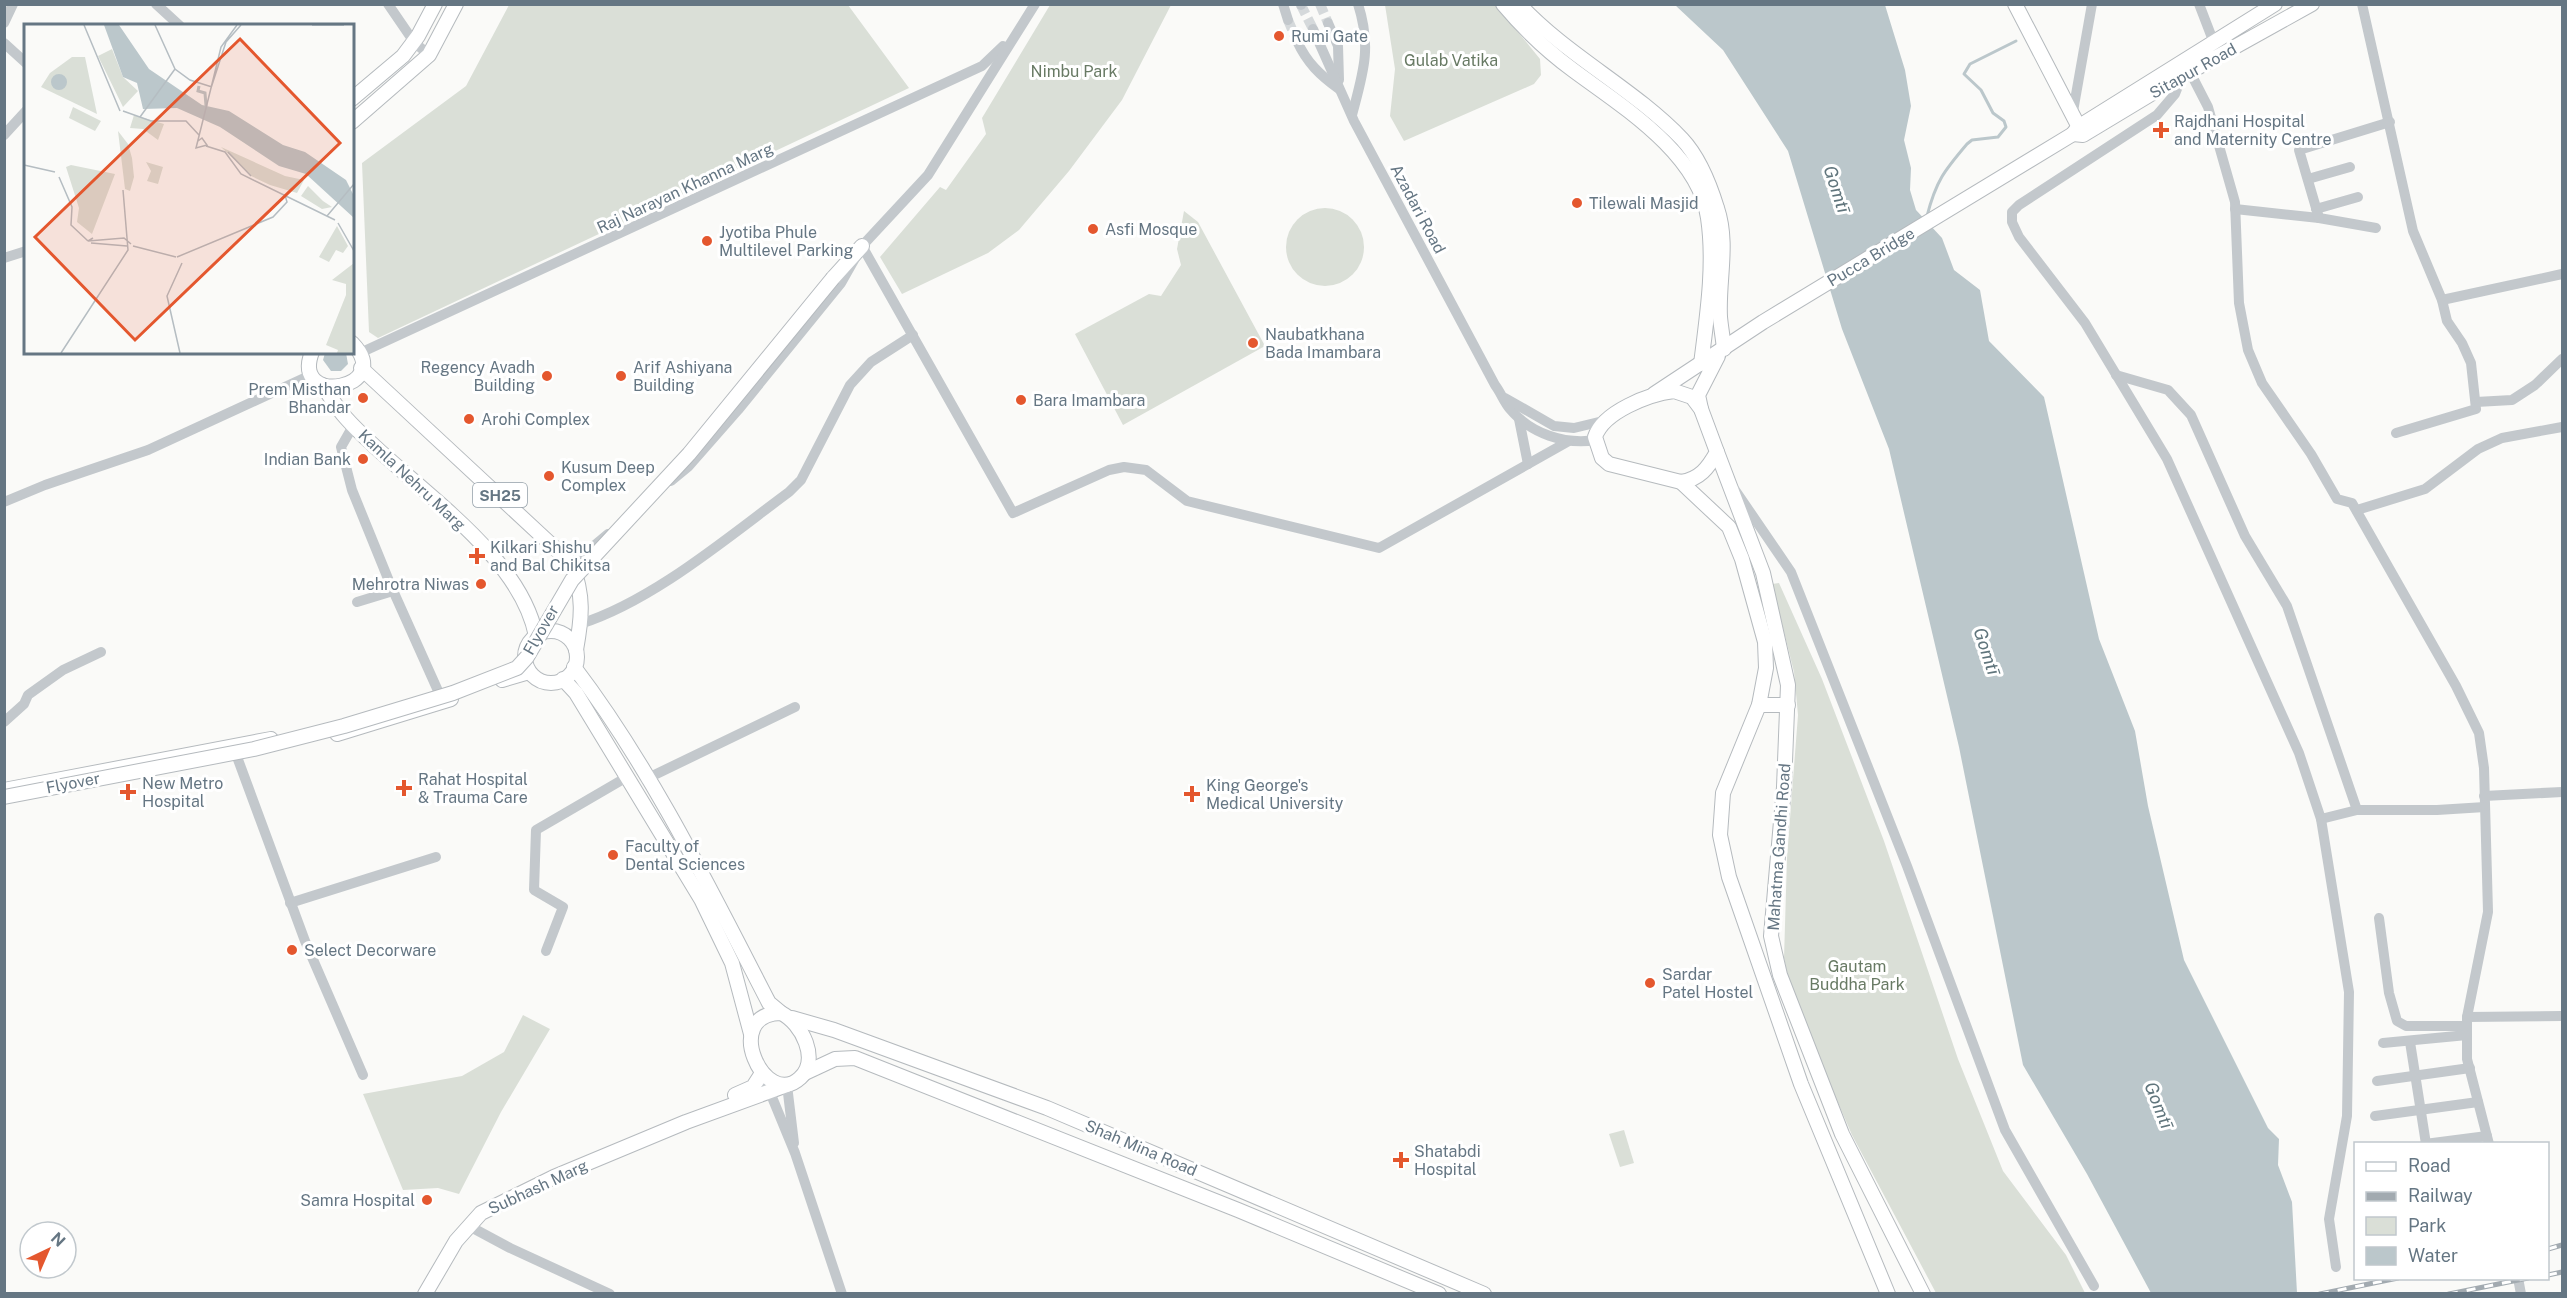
<svg xmlns="http://www.w3.org/2000/svg" width="2567" height="1298" font-family="'Public Sans',sans-serif">
	<style>
		.green { fill: #dadfd7 }
		.water { fill: #bbc7cb }
		.lines { fill: none; stroke-linecap: round; stroke-linejoin: round }
		.stream { stroke: #bbc7cb; stroke-width: 3 }
		.minor-tunnel { stroke: #d5d9db; stroke-width: 10; stroke-dasharray: 10 5; stroke-linecap: butt }
		.major-casing { stroke: #b5babe; stroke-width: 16 }
		.minor { stroke: #c3c8cc; stroke-width: 10 }
		.major { stroke: #fff; stroke-width: 14 }
		.rail-casing { stroke: #a2aab0; stroke-width: 5 }
		.rail { stroke: #fff; stroke-width: 3; stroke-dasharray: 9; stroke-linecap: butt }
		.major-bridge-casing { stroke: #b5babe; stroke-width: 16; stroke-linecap: butt }
		.major-bridge { stroke: #fff; stroke-width: 14 }
		.poi-dot { fill: #e4572e; stroke: #fff; stroke-width: 2 }
		.labels { text-anchor: middle; dominant-baseline: central; stroke-width: 6; stroke-linejoin: round; paint-order: stroke }
		.shield { fill: #fff; stroke: #939fa8; stroke-width: 1.5 }
		.shield-label { font-size: 15px; font-weight: bold; fill: #657683 }
		.poi-label { font-size: 16px; fill: #657683; stroke: #fff; text-anchor: start }
		.park-label { font-size: 16px; fill: #687a64; stroke: #fff }
		.street-label { font-size: 16px; fill: #657683; stroke: #fff }
		.water-label { font-size: 18px; font-style: italic; fill: #60757c; stroke: #fff }
		.inset-river { fill: none; stroke: #bbc7cb; stroke-width: 3 }
		.inset-road { fill: none; stroke: #b5bdc2; stroke-width: 1.5 }
		.view { fill: #e4572e; fill-opacity: 0.15; stroke: #e4572e; stroke-width: 3 }
		.inset-edge { fill: none; stroke: #657683; stroke-width: 3 }
	</style>
	<rect width="100%" height="100%" fill="#fafaf8"/>
	<g class="green">
		<polygon points="509,5 848,5 909,88 378,338 369,332 362,163 466,86"/>
		<polygon points="1050,5 1171,5 1122,100 1069,171 1019,230 988,253 902,294 880,257 940,187 946,190 986,134 982,118"/>
		<polygon points="1385,5 1496,5 1540,59 1541,75 1534,84 1404,141 1390,116 1395,69"/>
		<circle cx="1325" cy="247" r="39"/>
		<polygon points="1184,211 1198,222 1265,346 1123,425 1075,334 1149,294 1161,296 1181,265 1177,249"/>
		<polygon points="1779,583 1822,679 1884,841 1958,1059 2003,1171 2066,1255 2085,1293 1936,1293 1852,1135 1792,996 1784,958 1787,858 1798,715 1794,672 1772,584"/>
		<polygon points="523,1015 550,1029 501,1112 459,1194 438,1188 403,1190 363,1094 462,1076 504,1052"/>
		<polygon points="1624,1130 1634,1163 1620,1167 1609,1134"/>
	</g>
	<g class="water">
		<polygon points="1675,5 1885,5 1905,70 1911,106 1904,140 1911,168 1910,190 1916,210 1942,238 1954,270 1980,290 1989,341 2044,397 2099,639 2135,731 2148,806 2184,960 2268,1128 2279,1139 2278,1165 2292,1202 2297,1293 2151,1293 2087,1174 2023,1065 1959,747 1889,449 1842,329 1788,151 1723,50"/>
		<polygon points="325,353 346,353 348,364 341,371 331,371 323,360"/>
	</g>
	<g class="lines">
		<path class="stream" d="M1927 216C1936 181 1944 171 1967 144L1972 140 1998 137 2006 127 2004 121 1993 113 1981 90 1964 74 1970 64 2016 41"/>
		<g class="minor-tunnel">
			<polyline points="1320,4 1328,23"/>
			<polyline points="1301,5 1313,29"/>
			<polyline points="1288,20 1297,41"/>
		</g>
		<defs>
			<g id="major">
				<path d="M1503 4C1524 29 1547 51 1573 70 1620 105 1699 153 1708 218 1715 265 1707 316 1701 364"/>
				<path d="M1519 4C1567 56 1633 88 1682 139 1698 156 1710 185 1717 208 1729 244 1718 280 1720 317 1721 328 1723 338 1724 349"/>
				<polyline points="2015,4 2082,133"/>
				<polyline points="2275,4 2078,127 2073,134 2083,135 2161,88 2312,4"/>
				<polyline points="352,99 403,56 418,36 435,4"/>
				<polyline points="352,122 429,55 456,4"/>
				<polyline points="833,278 862,246"/>
				<path d="M312 352C290 408 397 389 352 343"/>
				<path d="M361 368 572 564C584 596 582 617 576 650"/>
				<path d="M322 385C330 396 337 408 346 418 403 482 519 549 536 636"/>
				<path d="M1674 391 1692 397 1701 409 1717 452C1708 468 1700 479 1681 482L1609 464 1602 458 1595 437C1603 412 1649 394 1674 391Z"/>
				<polyline points="1654,394 1763,322 2073,134"/>
				<polyline points="1701,409 1698,395 1718,356"/>
				<polyline points="1717,452 1763,573 1788,685 1784,787 1771,936 1780,975 1842,1134 1923,1294"/>
				<polyline points="1681,482 1729,527 1742,559 1765,642 1766,668 1759,705 1723,793 1720,835 1729,877 1801,1084 1888,1294"/>
				<circle cx="551" cy="657" r="26"/>
				<path d="M574 667C651 768 711 891 769 1003L781 1013"/>
				<polyline points="563,679 576,693 701,899 732,963 751,1034"/>
				<polyline points="502,680 529,672"/>
				<polyline points="1759,705 1788,705"/>
				<polyline points="337,734 451,699"/>
				<polyline points="4,790 271,739"/>
				<path d="M781 1013C802 1023 820 1060 800 1078 765 1111 720 1014 781 1013Z"/>
				<polyline points="792,1018 834,1030 1047,1108 1484,1294"/>
				<polyline points="805,1073 835,1059 855,1058 1238,1210 1439,1294"/>
				<polyline points="735,1095 753,1087 762,1073"/>
				<polyline points="425,1294 456,1241 481,1213 554,1177 686,1122 787,1085"/>
			</g>
		</defs>
		<use href="#major" class="major-casing"/>
		<g class="minor">
			<polyline points="156,4 180,26"/>
			<polyline points="388,4 414,42 429,55"/>
			<polyline points="1283,4 1288,20"/>
			<polyline points="1301,4 1301,5"/>
			<polyline points="2199,4 2214,43"/>
			<polyline points="2362,4 2413,231 2442,300 2447,321 2462,343 2471,363 2476,409 2396,433"/>
			<polyline points="4,23 13,4"/>
			<polyline points="1328,23 1338,46 1339,80"/>
			<path d="M1313 29 1354 121 1495 385C1501 393 1504 402 1510 409 1531 434 1565 445 1596 440"/>
			<path d="M1297 41C1307 63 1320 75 1339 89"/>
			<polyline points="4,43 26,63"/>
			<polyline points="2190,72 2208,107 2235,202 2239,303 2248,350 2262,383 2311,454 2337,499 2352,503 2456,686 2479,733 2484,768 2488,912 2467,1017 2467,1059 2489,1144"/>
			<polyline points="2182,76 2175,94 2157,115 2019,205 2012,212 2012,222 2019,237 2085,323 2167,459 2299,753 2321,819 2357,810"/>
			<path d="M1352 115C1363 73 1372 48 1358 4"/>
			<polyline points="2072,117 2092,4"/>
			<polyline points="4,135 26,111"/>
			<polyline points="2308,179 2350,167"/>
			<polyline points="2235,209 2319,218 2376,228"/>
			<polyline points="2316,209 2358,197"/>
			<polyline points="2319,218 2299,150 2390,122"/>
			<polyline points="862,246 1013,513 1109,470 1124,467 1146,470 1187,501 1379,548 1569,441"/>
			<polyline points="4,258 26,251"/>
			<polyline points="2442,300 2562,274"/>
			<polyline points="360,353 982,66 1003,46"/>
			<polyline points="2116,375 2168,390 2191,415 2245,536 2287,606 2357,810 2437,810 2485,807"/>
			<polyline points="1505,398 1554,426 1574,428 1603,421"/>
			<polyline points="2476,402 2512,400 2535,385 2562,359"/>
			<polyline points="1519,419 1528,464"/>
			<polyline points="353,426 341,447 352,490 391,586 443,702"/>
			<polyline points="671,481 688,467 738,410 841,283 862,246 928,175 1035,4"/>
			<polyline points="1735,490 1791,572 1907,866 2005,1130 2094,1286"/>
			<polyline points="4,502 45,485 148,450 313,374"/>
			<polyline points="2357,510 2425,489 2478,449 2502,438 2562,427"/>
			<polyline points="572,564 608,534"/>
			<polyline points="357,602 393,591"/>
			<path d="M580 624C653 601 728 537 789 492L801 480 850 385 871 362 913 335"/>
			<polyline points="4,722 24,704 28,695 63,670 101,652"/>
			<polyline points="233,746 305,941 363,1075"/>
			<polyline points="646,779 795,707"/>
			<polyline points="2484,796 2562,792"/>
			<polyline points="2321,819 2349,992 2347,1116 2329,1219 2336,1267"/>
			<polyline points="290,903 436,857"/>
			<polyline points="2379,918 2389,993 2397,1021 2406,1026 2467,1026"/>
			<polyline points="546,951 563,907 534,890 536,830 627,777"/>
			<polyline points="2467,1017 2562,1016"/>
			<polyline points="2410,1042 2426,1144"/>
			<polyline points="2383,1043 2467,1035"/>
			<polyline points="762,1073 795,1153 842,1294"/>
			<polyline points="2377,1081 2470,1068"/>
			<polyline points="787,1085 794,1143"/>
			<polyline points="2375,1116 2478,1102"/>
			<polyline points="2425,1144 2487,1136"/>
			<polyline points="469,1226 510,1248 610,1294"/>
			<polyline points="2518,1278 2521,1294"/>
		</g>
		<use href="#major" class="major"/>
		<defs>
			<g id="rail">
				<polyline points="2548,1249 2562,1245"/>
				<polyline points="2548,1275 2562,1272"/>
				<polyline points="2320,1294 2398,1278"/>
				<polyline points="2449,1294 2528,1278"/>
			</g>
		</defs>
		<use href="#rail" class="rail-casing"/>
		<use href="#rail" class="rail"/>
		<defs>
			<polyline id="major-bridge" points="4,797 254,749 344,726 453,693 517,668 527,657 572,580 689,454 833,278"/>
		</defs>
		<use href="#major-bridge" class="major-bridge-casing"/>
		<use href="#major-bridge" class="major-bridge"/>
	</g>
	<g class="poi-dot">
		<circle cx="1279" cy="36" r="6"/>
		<path d="M2158 121h6v6h6v6h-6v6h-6v-6h-6v-6h6z"/>
		<circle cx="1577" cy="203" r="6"/>
		<circle cx="1093" cy="229" r="6"/>
		<circle cx="707" cy="241" r="6"/>
		<circle cx="1253" cy="343" r="6"/>
		<circle cx="547" cy="376" r="6"/>
		<circle cx="621" cy="376" r="6"/>
		<circle cx="363" cy="398" r="6"/>
		<circle cx="1021" cy="400" r="6"/>
		<circle cx="469" cy="419" r="6"/>
		<circle cx="363" cy="459" r="6"/>
		<circle cx="549" cy="476" r="6"/>
		<path d="M474 547h6v6h6v6h-6v6h-6v-6h-6v-6h6z"/>
		<circle cx="481" cy="584" r="6"/>
		<path d="M401 779h6v6h6v6h-6v6h-6v-6h-6v-6h6z"/>
		<path d="M125 783h6v6h6v6h-6v6h-6v-6h-6v-6h6z"/>
		<path d="M1189 785h6v6h6v6h-6v6h-6v-6h-6v-6h6z"/>
		<circle cx="613" cy="855" r="6"/>
		<circle cx="292" cy="950" r="6"/>
		<circle cx="1650" cy="983" r="6"/>
		<path d="M1398 1151h6v6h6v6h-6v6h-6v-6h-6v-6h6z"/>
		<circle cx="427" cy="1200" r="6"/>
	</g>
	<g class="labels">
		<rect class="shield" x="473" y="483" width="54" height="24" rx="4.5"/>
		<g class="shield-label">
			<text x="500" y="495">SH25</text>
		</g>
		<g class="poi-label">
			<text x="1291" y="36">Rumi Gate</text>
			<text x="2174" y="121">Rajdhani Hospital<tspan x="2174" dy="18">and Maternity Centre</tspan></text>
			<text x="1589" y="203">Tilewali Masjid</text>
			<text x="1105" y="229">Asfi Mosque</text>
			<text x="719" y="232">Jyotiba Phule<tspan x="719" dy="18">Multilevel Parking</tspan></text>
			<text x="1265" y="334">Naubatkhana<tspan x="1265" dy="18">Bada Imambara</tspan></text>
			<text x="535" y="367" text-anchor="end">Regency Avadh<tspan x="535" dy="18">Building</tspan></text>
			<text x="633" y="367">Arif Ashiyana<tspan x="633" dy="18">Building</tspan></text>
			<text x="351" y="389" text-anchor="end">Prem Misthan<tspan x="351" dy="18">Bhandar</tspan></text>
			<text x="1033" y="400">Bara Imambara</text>
			<text x="481" y="419">Arohi Complex</text>
			<text x="351" y="459" text-anchor="end">Indian Bank</text>
			<text x="561" y="467">Kusum Deep<tspan x="561" dy="18">Complex</tspan></text>
			<text x="490" y="547">Kilkari Shishu<tspan x="490" dy="18">and Bal Chikitsa</tspan></text>
			<text x="469" y="584" text-anchor="end">Mehrotra Niwas</text>
			<text x="418" y="779">Rahat Hospital<tspan x="418" dy="18">&amp; Trauma Care</tspan></text>
			<text x="142" y="783">New Metro<tspan x="142" dy="18">Hospital</tspan></text>
			<text x="1206" y="785">King George's<tspan x="1206" dy="18">Medical University</tspan></text>
			<text x="625" y="846">Faculty of<tspan x="625" dy="18">Dental Sciences</tspan></text>
			<text x="304" y="950">Select Decorware</text>
			<text x="1662" y="974">Sardar<tspan x="1662" dy="18">Patel Hostel</tspan></text>
			<text x="1414" y="1151">Shatabdi<tspan x="1414" dy="18">Hospital</tspan></text>
			<text x="415" y="1200" text-anchor="end">Samra Hospital</text>
		</g>
		<g class="park-label">
			<text x="1451" y="60">Gulab Vatika</text>
			<text x="1074" y="71">Nimbu Park</text>
			<text x="1857" y="966">Gautam<tspan x="1857" dy="18">Buddha Park</tspan></text>
		</g>
		<g class="street-label">
			<text transform="translate(2193 71) rotate(-29)">Sitapur Road</text>
			<text transform="translate(685 188) rotate(-25)">Raj Narayan Khanna Marg</text>
			<text transform="translate(1418 209) rotate(62)">Azadari Road</text>
			<text transform="translate(1871 257) rotate(-31)">Pucca Bridge</text>
			<text transform="translate(412 480) rotate(43)">Kamla Nehru Marg</text>
			<text transform="translate(541 630) rotate(-60)">Flyover</text>
			<text transform="translate(73 783) rotate(-11)">Flyover</text>
			<text transform="translate(1779 847) rotate(-86)">Mahatma Gandhi Road</text>
			<text transform="translate(1141 1148) rotate(23)">Shah Mina Road</text>
			<text transform="translate(538 1187) rotate(-25)">Subhash Marg</text>
		</g>
		<g class="water-label">
			<text transform="translate(1837 189) rotate(72)">Gomtī</text>
			<text transform="translate(1987 651) rotate(72)">Gomtī</text>
			<text transform="translate(2159 1105) rotate(68)">Gomtī</text>
		</g>
	</g>
	<g transform="translate(24 24)">
		<rect width="330" height="330" fill="#fafaf8"/>
		<path d="M88 25 99 53 114 67 99 83 74 32ZM48 33H61L73 90 17 63 26 49ZM49 83 77 97 71 107 45 94ZM110 91 140 100 134 116 119 105 106 104ZM94 107 104 120 108 134 110 153 106 167 101 165ZM197 123 261 152 280 156 273 169 246 161 227 152ZM122 138 139 143 134 160 123 157 127 147ZM47 141 91 150 68 210 53 198 55 184 42 143ZM284 162 299 177 308 183 298 185 277 172ZM313 202 324 222 319 229 312 226 305 238 295 233ZM330 239V329H313L314 326 302 321 322 271V260L308 256Z" fill="#dadfd7"/>
		<path d="M80 1H95L125 45 178 81 205 87 259 121 281 128 322 156 330 172V194L282 150 255 142 196 103 153 84 119 85 113 59 99 53ZM27 58a8 8 0 1 1 16 0a8 8 0 1 1-16 0Z" fill="#bbc7cb"/>
		<path class="inset-river" d="M175 62 174 67 181 69 182 82"/>
		<path class="inset-road" d="M60 1 96 87M131 1 151 45 166 56 188 63M213 1 197 23 187 64 202 18 217 1M288 1H320M99 87 127 97H162L175 111M116 93 151 45M174 117 178 114 183 121 172 124 187 64M182 122 201 128 217 150 311 196M204 128 227 152M0 141 31 148M35 153 48 183 47 201 64 217M303 192 330 160M314 199 330 227M69 214 64 217 100 214 107 220M67 219 103 222M109 222 152 233M153 233 249 193 263 178 261 171M37 329 104 226 99 166M156 329 143 272 158 239"/>
		<path class="view" d="M216 15 316 119 111 316 11 213Z"/>
		<rect width="330" height="330" class="inset-edge"/>
	</g>
	<rect width="2567" height="1298" fill="none" stroke="#657683" stroke-width="12"/>
	<rect x="2354" y="1142" width="195" height="138" fill="#ffffff" stroke="#c1c8cd" stroke-width="1.5"/>
	<rect x="2366" y="1162" width="30" height="9" fill="#ffffff" stroke="#c1c8cd" stroke-width="1.5"/>
	<text x="2408" y="1172" font-size="18" fill="#657683">Road</text>
	<rect x="2366" y="1192" width="30" height="9" fill="#a2aab0" stroke="#c1c8cd" stroke-width="1.5"/>
	<text x="2408" y="1202" font-size="18" fill="#657683">Railway</text>
	<rect x="2366" y="1217" width="30" height="18" fill="#dadfd7" stroke="#c1c8cd" stroke-width="1.5"/>
	<text x="2408" y="1232" font-size="18" fill="#657683">Park</text>
	<rect x="2366" y="1247" width="30" height="18" fill="#bbc7cb" stroke="#c1c8cd" stroke-width="1.5"/>
	<text x="2408" y="1262" font-size="18" fill="#657683">Water</text>
	<g transform="translate(48 1250) rotate(44)"><circle r="28" fill="#ffffff" stroke="#c1c8cd" stroke-width="1.5"/>
	<path d="M0-4.5L10 22L0 15L-10 22Z" fill="#e4572e"/>
	<text y="-9" font-size="16" font-weight="bold" text-anchor="middle" fill="#657683">N</text>
	</g>
</svg>
